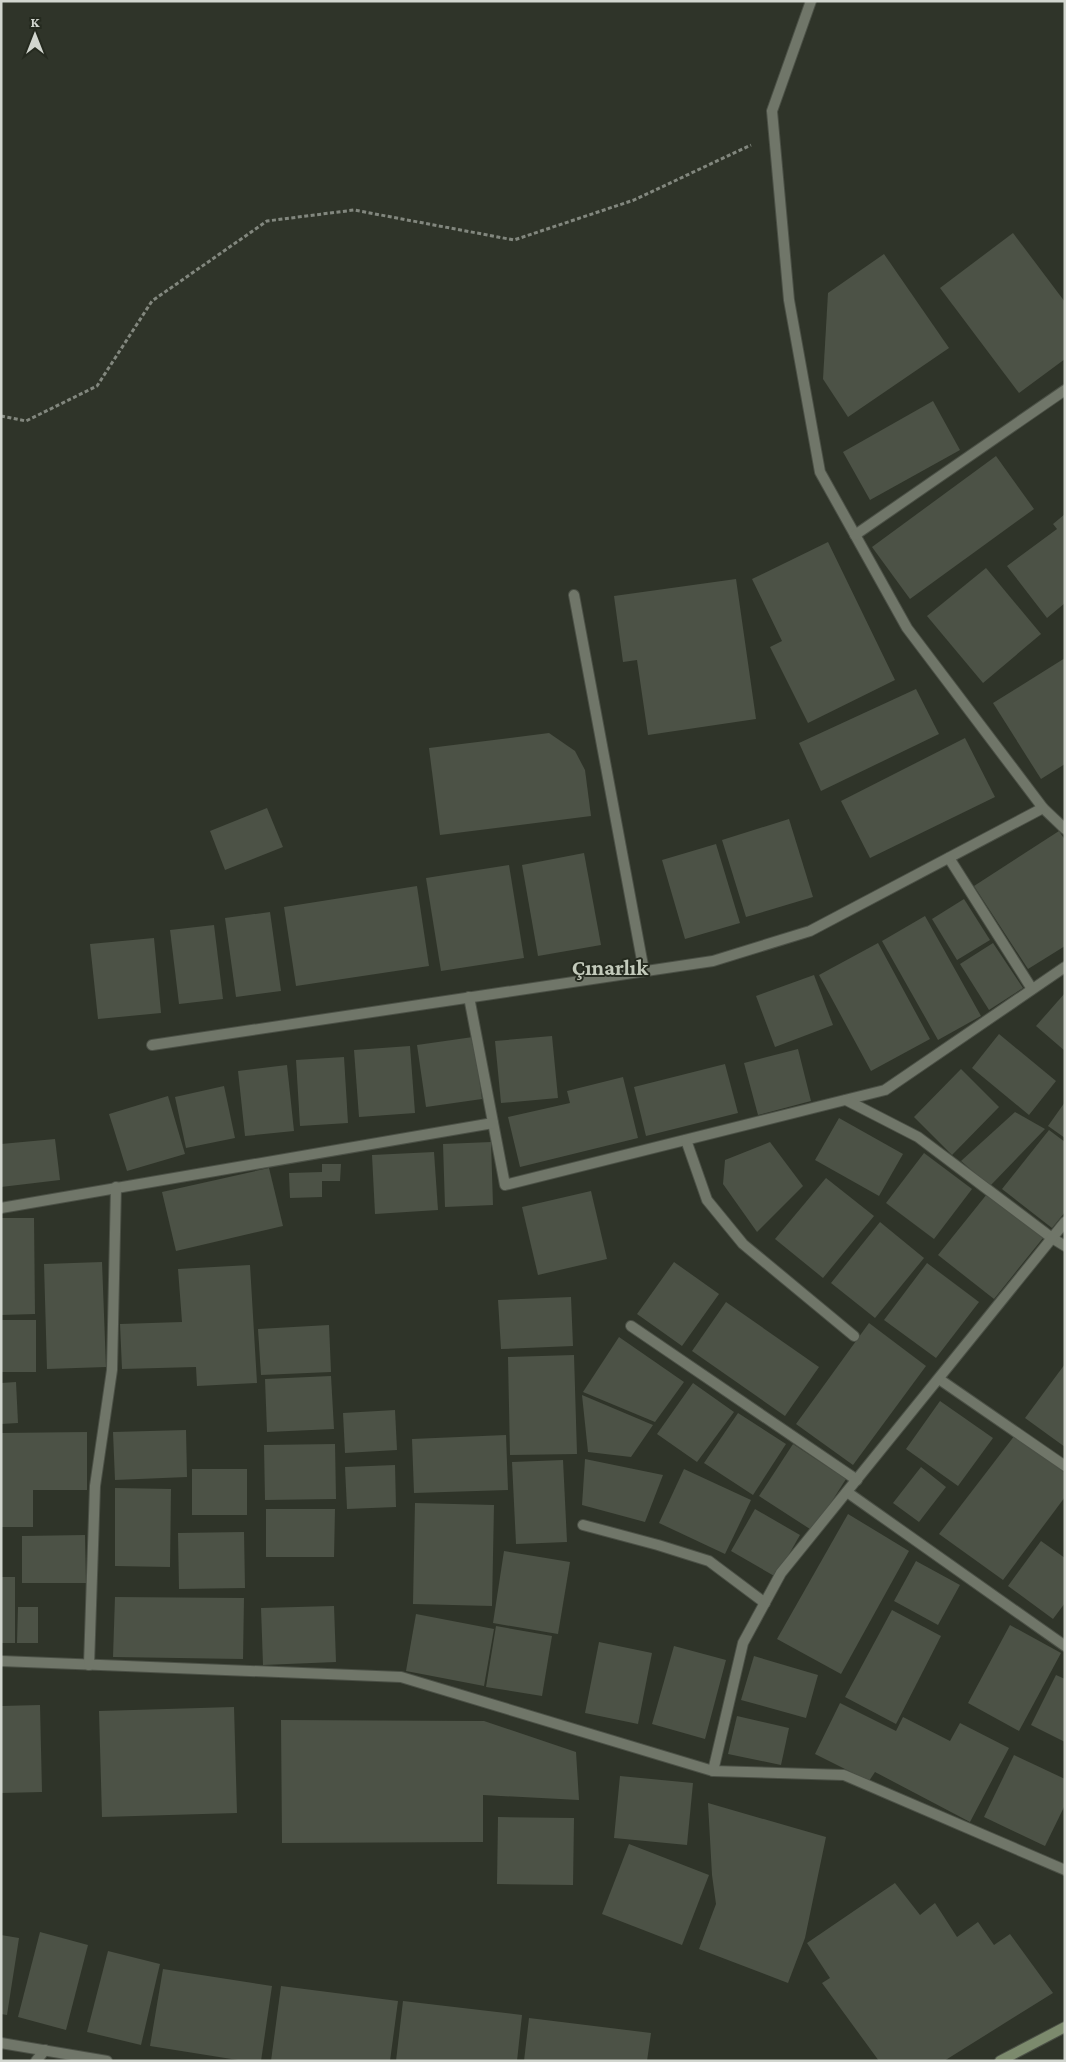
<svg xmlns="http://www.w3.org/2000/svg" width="1066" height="2062" font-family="'Crimson Pro',serif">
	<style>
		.building { fill: #4c5246 }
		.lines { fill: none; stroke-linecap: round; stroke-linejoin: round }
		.lane-casing { stroke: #4b5046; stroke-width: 12 }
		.street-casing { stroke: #4b5046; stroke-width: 12 }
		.secondary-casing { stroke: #4b5046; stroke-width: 12 }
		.path { stroke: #82877e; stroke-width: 3; stroke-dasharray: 4 2.5; stroke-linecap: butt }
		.lane { stroke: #707669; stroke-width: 10 }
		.street { stroke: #707669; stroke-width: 10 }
		.secondary { stroke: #7c8a6d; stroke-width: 10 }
		.labels { text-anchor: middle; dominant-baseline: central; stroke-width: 4; stroke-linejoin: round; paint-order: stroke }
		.district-label { font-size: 22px; font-weight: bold; fill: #c3cabb; stroke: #252a1f }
	</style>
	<rect width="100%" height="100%" fill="#2f3429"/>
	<g class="building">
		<polygon points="1013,233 1065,302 1065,359 1019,393 940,288"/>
		<polygon points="884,254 949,348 848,417 823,379 828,293"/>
		<polygon points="933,401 960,450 870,500 843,452"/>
		<polygon points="996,456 1034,509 910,599 872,547"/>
		<polygon points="1065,514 1065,603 1047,618 1007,566 1057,529 1053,524"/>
		<polygon points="828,542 895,680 808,723 770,647 782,641 752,579"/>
		<polygon points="986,568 1041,634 983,683 927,616"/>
		<polygon points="736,579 756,719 648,735 637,660 623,662 614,596"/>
		<polygon points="1065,658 1065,764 1041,779 993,703"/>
		<polygon points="916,689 939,734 821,791 799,743"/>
		<polygon points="549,733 575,751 585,770 591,816 440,835 429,748"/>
		<polygon points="965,738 995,797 870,858 841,801"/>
		<polygon points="267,808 283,847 225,870 210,831"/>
		<polygon points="789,819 813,897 746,917 722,840"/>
		<polygon points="1059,831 1065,840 1065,946 1028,969 974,886"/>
		<polygon points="716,844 740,923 685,939 662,860"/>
		<polygon points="584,853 601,945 538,956 522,865"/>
		<polygon points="509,865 524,958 441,971 426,878"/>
		<polygon points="417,886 429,966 296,986 284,907"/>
		<polygon points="964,899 990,940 957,960 932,919"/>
		<polygon points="270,912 281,991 236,997 225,918"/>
		<polygon points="925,916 981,1016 938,1040 882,941"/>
		<polygon points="214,925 223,999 179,1004 170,930"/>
		<polygon points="154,938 161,1013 98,1019 90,944"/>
		<polygon points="878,943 930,1039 871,1071 819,975"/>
		<polygon points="993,943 1023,988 989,1010 960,964"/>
		<polygon points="814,975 833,1025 775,1047 756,996"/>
		<polygon points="1065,993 1065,1051 1036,1026"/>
		<polygon points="999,1034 1056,1081 1029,1115 972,1068"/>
		<polygon points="552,1036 558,1098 501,1103 495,1041"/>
		<polygon points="473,1037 482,1099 426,1107 417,1045"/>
		<polygon points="410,1046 415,1113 359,1117 354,1050"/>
		<polygon points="798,1049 811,1101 758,1115 744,1063"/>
		<polygon points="344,1057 348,1123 300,1126 296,1060"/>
		<polygon points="725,1064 738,1113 646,1136 634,1087"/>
		<polygon points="287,1065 294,1131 245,1136 238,1071"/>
		<polygon points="961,1069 999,1107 952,1155 914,1117"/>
		<polygon points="623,1077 638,1138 520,1167 508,1117 570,1103 567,1091"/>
		<polygon points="224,1086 235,1138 186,1148 175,1097"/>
		<polygon points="168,1096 185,1154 127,1171 109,1114"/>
		<polygon points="1065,1102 1065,1138 1048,1126"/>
		<polygon points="1015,1112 1045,1129 990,1186 961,1161"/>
		<polygon points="839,1118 903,1154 879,1196 815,1160"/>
		<polygon points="1049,1130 1065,1142 1065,1212 1052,1228 1002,1189"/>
		<polygon points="55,1139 60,1180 1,1187 1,1144"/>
		<polygon points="491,1142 493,1205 445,1207 443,1144"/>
		<polygon points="770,1142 803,1186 757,1232 723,1184 725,1160"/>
		<polygon points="434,1152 438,1210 375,1214 372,1155"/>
		<polygon points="924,1153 972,1189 934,1239 886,1203"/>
		<polygon points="322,1164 341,1164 340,1181 322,1181 322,1197 290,1198 289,1173 322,1172"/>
		<polygon points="269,1168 283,1226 176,1251 162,1192"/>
		<polygon points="826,1178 874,1216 823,1278 775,1239"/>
		<polygon points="591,1191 607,1259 538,1275 522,1207"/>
		<polygon points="987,1194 1043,1238 994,1299 938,1255"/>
		<polygon points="1,1218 34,1218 35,1314 1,1315"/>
		<polygon points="880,1222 924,1258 875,1318 831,1283"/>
		<polygon points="102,1262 106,1367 47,1369 44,1264"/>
		<polygon points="674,1262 719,1294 682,1346 637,1314"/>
		<polygon points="927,1263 979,1302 936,1358 884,1320"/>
		<polygon points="250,1265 257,1383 197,1386 196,1367 122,1369 120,1324 182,1322 178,1269"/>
		<polygon points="571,1297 573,1346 501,1349 498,1300"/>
		<polygon points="726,1302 819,1367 785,1416 692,1351"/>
		<rect x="1" y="1320" width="35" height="52"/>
		<polygon points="869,1323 926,1366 853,1465 796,1424"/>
		<polygon points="329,1325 331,1372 261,1375 258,1329"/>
		<polygon points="619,1337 684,1382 655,1422 583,1392"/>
		<polygon points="574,1355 577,1454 510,1455 508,1357"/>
		<polygon points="1065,1364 1065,1447 1025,1418"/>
		<polygon points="331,1376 334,1429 267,1432 265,1379"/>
		<polygon points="16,1382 18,1423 1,1424 1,1383"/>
		<polygon points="693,1383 734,1412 697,1462 657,1434"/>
		<polygon points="582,1395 653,1425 631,1457 588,1452"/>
		<polygon points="940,1401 993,1438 958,1486 906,1449"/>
		<polygon points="395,1410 397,1450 345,1453 343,1413"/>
		<polygon points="738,1413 786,1444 753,1495 704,1463"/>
		<polygon points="186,1430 187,1477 115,1480 113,1432"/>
		<polygon points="87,1432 87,1490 33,1490 33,1527 1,1527 1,1433"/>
		<polygon points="506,1435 508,1490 414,1493 412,1439"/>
		<polygon points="1015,1435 1065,1473 1065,1497 1003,1580 939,1534"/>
		<polygon points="335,1444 336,1499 265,1500 264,1445"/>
		<polygon points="793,1444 846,1479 813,1531 759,1496"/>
		<polygon points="585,1459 663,1475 645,1522 582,1505"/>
		<polygon points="563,1460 567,1542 516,1544 512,1462"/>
		<polygon points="395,1465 396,1507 347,1509 345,1467"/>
		<polygon points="921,1467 946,1487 919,1522 893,1503"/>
		<rect x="192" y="1469" width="55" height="46"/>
		<polygon points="684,1469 751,1500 725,1554 659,1523"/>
		<polygon points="115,1488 171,1489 170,1567 115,1566"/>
		<polygon points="415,1503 494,1505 492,1606 413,1604"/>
		<polygon points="266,1509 335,1509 334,1557 266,1557"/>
		<polygon points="755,1509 800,1535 776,1577 731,1551"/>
		<polygon points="848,1514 909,1551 841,1674 777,1639"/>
		<polygon points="244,1532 245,1588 179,1589 178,1533"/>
		<polygon points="85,1535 86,1583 22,1583 22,1536"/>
		<polygon points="1041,1541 1065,1558 1065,1603 1053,1619 1008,1586"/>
		<polygon points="504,1551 570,1562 558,1634 493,1623"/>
		<polygon points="916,1561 960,1585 938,1625 894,1601"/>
		<rect x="1" y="1577" width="14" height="66"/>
		<polygon points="115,1597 244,1598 243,1659 113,1657"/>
		<polygon points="334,1606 336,1662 263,1665 261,1608"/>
		<polygon points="18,1607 38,1607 38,1643 17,1643"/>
		<polygon points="892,1610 941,1636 896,1724 845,1697"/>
		<polygon points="416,1614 494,1629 484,1686 406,1671"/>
		<polygon points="1010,1625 1061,1653 1019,1731 968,1703"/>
		<polygon points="496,1626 552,1636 542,1696 486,1687"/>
		<polygon points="599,1642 652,1653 638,1724 585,1713"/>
		<polygon points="674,1646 726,1660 705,1739 652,1724"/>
		<polygon points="754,1656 818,1675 806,1718 741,1700"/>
		<polygon points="1056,1675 1065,1679 1065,1742 1031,1725"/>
		<polygon points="840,1703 896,1731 903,1717 950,1741 960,1723 1009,1748 970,1822 875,1772 869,1781 815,1754"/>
		<polygon points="40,1705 42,1792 1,1793 1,1706"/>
		<polygon points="234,1707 237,1813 102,1817 99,1711"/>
		<polygon points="737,1716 789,1728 781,1765 728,1754"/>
		<polygon points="281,1720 484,1721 576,1752 579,1800 483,1795 483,1842 282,1843"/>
		<polygon points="1014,1755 1065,1779 1065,1805 1045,1846 984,1817"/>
		<polygon points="620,1776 693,1783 687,1845 614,1838"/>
		<polygon points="708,1803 826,1837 805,1938 788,1983 699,1949 716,1904 712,1875"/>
		<polygon points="498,1817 574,1818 573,1885 497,1884"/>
		<polygon points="629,1844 709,1875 682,1945 602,1914"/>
		<polygon points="895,1883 920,1915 935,1903 957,1937 978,1922 994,1945 1010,1934 1053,1993 944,2061 879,2061 822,1983 830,1978 807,1943"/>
		<polygon points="40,1932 88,1945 66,2030 18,2017"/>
		<polygon points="1,1935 19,1938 7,2015 1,2014"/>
		<polygon points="108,1951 160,1964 141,2045 87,2032"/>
		<polygon points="163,1969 272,1986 261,2061 244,2061 150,2046"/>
		<polygon points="281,1986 398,2001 390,2061 271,2061"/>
		<polygon points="403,2001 522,2015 517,2061 396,2061"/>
		<polygon points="529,2018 651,2033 647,2061 524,2061"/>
	</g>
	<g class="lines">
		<defs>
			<polyline id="lane" points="1052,1238 1065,1246"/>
			<g id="street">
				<polyline points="811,1 772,111 789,300 820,472 907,628 1043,808 1065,829"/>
				<polyline points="855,535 1065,390"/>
				<polyline points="574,595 644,971"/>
				<polyline points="949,858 1032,989"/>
				<polyline points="469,997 505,1185 885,1090 1065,967"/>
				<polyline points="152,1045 713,961 810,931 1043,808"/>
				<polyline points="846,1100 918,1137 1052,1238"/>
				<polyline points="686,1140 707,1200 743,1244 854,1336"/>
				<polyline points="1,1208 493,1123"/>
				<polyline points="631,1326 857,1480"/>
				<polyline points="939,1379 1065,1466"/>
				<polyline points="847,1492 1065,1646"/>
				<polyline points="583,1525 658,1545 709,1561 765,1603"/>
				<polyline points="1,1661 401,1677 713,1771 844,1775 1065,1870"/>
				<polyline points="89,1665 95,1486 112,1370 116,1187"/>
				<polyline points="713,1771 743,1643 781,1573 1065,1222"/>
				<polyline points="1,2043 107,2061"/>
				<polyline points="36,2061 45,2050"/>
			</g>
			<polyline id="secondary" points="1000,2061 1065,2027"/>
		</defs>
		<use href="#lane" class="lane-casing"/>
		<use href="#street" class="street-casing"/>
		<use href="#secondary" class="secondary-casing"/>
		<polyline class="path" points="1,416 26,421 97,386 152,301 267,221 354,210 514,240 634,200 751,145"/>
		<use href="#lane" class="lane"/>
		<use href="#street" class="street"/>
		<use href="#secondary" class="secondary"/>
	</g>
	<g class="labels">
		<g class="district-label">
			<text x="610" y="967">Çınarlık</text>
		</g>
	</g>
	<rect width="1066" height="2062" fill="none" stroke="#d2d6cf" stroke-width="5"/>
	<g transform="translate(35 35)" stroke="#252a1f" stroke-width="4" paint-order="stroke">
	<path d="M0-4L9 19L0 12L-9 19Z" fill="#d2d6cf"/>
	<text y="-8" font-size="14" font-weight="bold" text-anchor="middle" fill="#d2d6cf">K</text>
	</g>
</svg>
